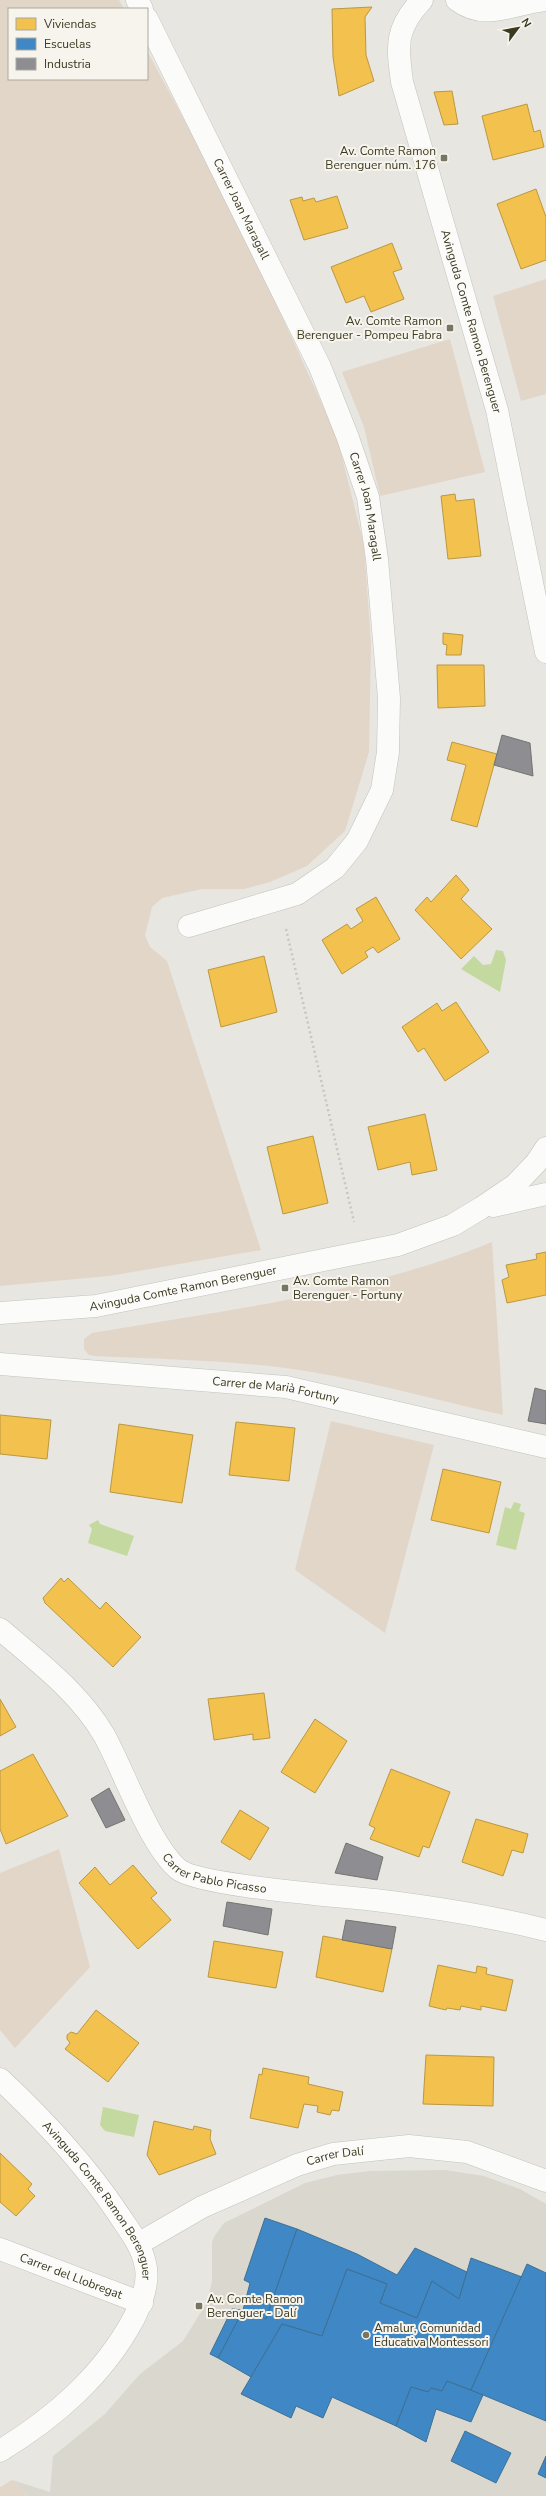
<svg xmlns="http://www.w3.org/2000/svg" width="546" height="2496" font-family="'Nunito Sans',sans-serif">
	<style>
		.built { fill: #d9d7ce }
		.green { fill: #e2d6c9 }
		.water { fill: #c4d99f }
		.homes { fill: #f2c14e; stroke: #bb9840 }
		.schools { fill: #3f88c5; stroke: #3e7093 }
		.industry { fill: #8d8d92; stroke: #747470 }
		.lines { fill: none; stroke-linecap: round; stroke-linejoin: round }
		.minor-casing { stroke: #c3c2bd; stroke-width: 23 }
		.path { stroke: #c7c7bf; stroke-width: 2.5; stroke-dasharray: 2 3; stroke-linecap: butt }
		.minor { stroke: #fbfbfa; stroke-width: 22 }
		.poi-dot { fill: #777663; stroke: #f7f4ee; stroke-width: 1.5 }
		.labels { text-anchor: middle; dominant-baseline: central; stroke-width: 4; stroke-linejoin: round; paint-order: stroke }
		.poi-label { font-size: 12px; fill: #3b391f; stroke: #f7f4ee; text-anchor: start }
		.street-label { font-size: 12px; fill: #3b391f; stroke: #f7f4ee }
	</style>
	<rect width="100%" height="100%" fill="#e7e6e1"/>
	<polygon class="built" points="445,2170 484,2176 520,2189 546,2204 546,2496 27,2496 12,2480 50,2492 53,2456 105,2414 140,2374 183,2341 206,2304 212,2282 212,2242 215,2235 224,2223 305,2183 337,2175 370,2171"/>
	<g class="green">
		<polygon points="0,0 119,0 124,9 9,9 9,79 147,79 147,51 212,171 270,290 337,437 364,545 371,644 369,752 345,831 307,866 270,882 244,889 202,889 162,898 152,907 145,935 150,947 167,961 261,1250 109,1276 0,1286"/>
		<polygon points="546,279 546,394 521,401 493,296"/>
		<polygon points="450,339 485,472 380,496 364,427 342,372"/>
		<path d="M492 1242 503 1415C431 1399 359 1378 286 1368 223 1360 159 1359 95 1356L89 1355 84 1349V1339L92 1333C227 1310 365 1294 492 1242Z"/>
		<polygon points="331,1421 434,1445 385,1633 295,1570"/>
		<polygon points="59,1849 90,1967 15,2048 0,2030 0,1873"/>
		<polygon points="12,2480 27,2496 0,2496 0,2487"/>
	</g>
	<g class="water">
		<polygon points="496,950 503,951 506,960 500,992 461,969 474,956 483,965 491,964"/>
		<polygon points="514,1502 521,1504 519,1511 525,1513 516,1550 496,1545 505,1507 511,1509"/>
		<polygon points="98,1520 100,1524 134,1536 127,1556 88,1543 92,1529 89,1525"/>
		<polygon points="103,2107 139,2115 134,2137 105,2131 100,2125"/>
	</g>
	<g class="homes">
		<polygon points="372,7 365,17 366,55 374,81 339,96 333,57 332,9"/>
		<polygon points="452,91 458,124 444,125 434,92"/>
		<polygon points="527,104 534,132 540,130 544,147 493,160 482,116"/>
		<polygon points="536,189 546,217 546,260 521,269 497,204"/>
		<polygon points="337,196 348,228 304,240 290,200 302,197 303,201 314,198 316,202"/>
		<polygon points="392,243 402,269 393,272 404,299 371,312 364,296 346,303 331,267"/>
		<polygon points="455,494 456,501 474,499 481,556 448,559 441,496"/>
		<polygon points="443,633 463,635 461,655 446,655 447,645 443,644"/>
		<polygon points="437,665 484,665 485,706 438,708"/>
		<polygon points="452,742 497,754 477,827 451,820 466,765 447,760"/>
		<polygon points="456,875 469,890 461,899 492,929 461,959 415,910 427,897 431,902"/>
		<polygon points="376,897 400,939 378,953 373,947 365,952 368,957 342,974 322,940 347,924 351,929 363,921 356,909"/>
		<polygon points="264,956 277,1012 221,1027 208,970"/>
		<polygon points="456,1002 489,1052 445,1081 424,1048 418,1052 402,1027 437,1003 442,1011"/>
		<polygon points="425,1114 437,1170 412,1175 410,1162 378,1170 368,1127"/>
		<polygon points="313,1136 328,1203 283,1214 267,1147"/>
		<polygon points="546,1252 546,1295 507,1303 502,1280 509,1277 506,1265 537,1259 536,1254"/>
		<polygon points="0,1415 51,1420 47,1459 0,1454"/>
		<polygon points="236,1422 295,1428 289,1481 229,1475"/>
		<polygon points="119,1424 193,1435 182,1503 110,1492"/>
		<polygon points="443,1469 501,1482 489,1533 431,1520"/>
		<polygon points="61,1578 64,1582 68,1578 100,1609 106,1602 141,1637 113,1667 45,1603 43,1598"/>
		<polygon points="264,1693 270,1738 253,1740 253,1734 214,1740 208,1699"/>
		<polygon points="0,1699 16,1727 0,1736"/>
		<polygon points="315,1719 347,1741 315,1793 281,1772"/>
		<polygon points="33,1754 68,1816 6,1844 0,1829 0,1771"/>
		<polygon points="391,1769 450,1792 429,1848 423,1846 419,1857 370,1839 375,1828 369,1825"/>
		<polygon points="240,1810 269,1828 250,1860 221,1842"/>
		<polygon points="476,1819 528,1834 523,1853 512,1850 503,1876 462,1862"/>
		<polygon points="133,1865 157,1893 151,1898 171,1920 138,1949 79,1883 95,1867 110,1885"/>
		<polygon points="323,1936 392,1949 383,1992 316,1977"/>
		<polygon points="214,1941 283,1952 276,1988 208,1977"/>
		<polygon points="438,1965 476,1973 477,1966 487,1968 486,1974 513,1980 506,2011 481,2006 481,2010 461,2006 460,2010 447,2008 446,2010 429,2006"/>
		<polygon points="96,2010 139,2043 108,2082 65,2049 70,2043 67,2039 67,2035 71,2032 77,2034"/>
		<polygon points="426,2055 494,2057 493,2106 423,2104"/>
		<polygon points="263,2068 309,2077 308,2084 343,2092 339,2111 332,2110 330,2115 317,2112 318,2106 304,2104 298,2128 250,2118 259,2074 262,2075"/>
		<polygon points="154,2121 193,2130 194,2126 211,2130 210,2139 216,2154 159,2175 147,2155"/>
		<polygon points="0,2153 32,2184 28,2189 35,2196 16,2216 0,2202"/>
	</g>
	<g class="schools">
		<polygon points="265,2218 297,2229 266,2319 243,2310 250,2283 244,2280"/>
		<polygon points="297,2229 357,2254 397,2275 415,2248 467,2272 459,2299 432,2281 417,2318 380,2303 387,2284 347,2269 322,2336 282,2324 251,2377 218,2358 243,2310 266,2319"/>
		<polygon points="471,2258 522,2277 471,2390 447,2381 442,2391 431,2388 428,2392 411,2387 396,2426 332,2397 323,2418 296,2406 291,2418 241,2394 282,2324 322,2336 347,2269 387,2284 380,2303 417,2318 432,2281 459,2299"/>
		<polygon points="527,2264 546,2273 546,2421 471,2390"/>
		<polygon points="232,2309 243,2310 218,2358 210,2354"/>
		<polygon points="447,2381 483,2395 471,2422 436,2409 426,2442 396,2426 411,2387 428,2392 431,2388 442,2391"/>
		<polygon points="465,2431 511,2453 496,2483 451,2461"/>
		<polygon points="546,2456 546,2478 538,2474"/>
	</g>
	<g class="industry">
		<polygon points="502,735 530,743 533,776 494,765"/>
		<polygon points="535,1388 546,1391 546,1424 528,1421"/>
		<polygon points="109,1788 125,1820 106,1828 91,1799"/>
		<polygon points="346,1843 383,1857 377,1880 335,1873"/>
		<polygon points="227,1902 272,1909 268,1935 223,1926"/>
		<polygon points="346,1920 396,1927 392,1949 342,1940"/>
	</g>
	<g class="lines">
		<defs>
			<g id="minor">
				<polyline points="137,0 142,9"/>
				<path id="s1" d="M422 0C395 28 397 46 402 82L497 410 546 652"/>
				<path d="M457 0C486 22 513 3 546 0"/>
				<path id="s2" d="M147 19 320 367 348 438 368 497 377 559 389 698 388 752 382 790 357 841 335 868 297 894 189 926"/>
				<polyline points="493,1206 546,1194"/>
				<path id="s3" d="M0 1313 96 1306 398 1245 453 1225 481 1208 515 1185 536 1163 546 1148"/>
				<path id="s4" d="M0 1364 286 1387 546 1447"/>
				<path id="s5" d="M0 1629C37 1661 79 1692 104 1735 124 1771 149 1844 178 1869 198 1886 341 1896 375 1900 432 1907 490 1916 546 1930"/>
				<path id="s6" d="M0 2079C45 2121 85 2164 119 2215 129 2230 141 2245 145 2263 150 2281 142 2302 134 2318 103 2376 55 2417 0 2451"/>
				<path id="s7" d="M138 2244 202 2207 297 2165 333 2154 409 2146 467 2152 546 2181"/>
				<path id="s8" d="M0 2249 142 2303"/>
			</g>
		</defs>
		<use href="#minor" class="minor-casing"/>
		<polyline class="path" points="286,929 354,1222"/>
		<use href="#minor" class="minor"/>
	</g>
	<g class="poi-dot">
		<rect x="440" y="154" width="8" height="8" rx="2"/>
		<rect x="446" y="324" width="8" height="8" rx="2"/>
		<rect x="281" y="1284" width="8" height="8" rx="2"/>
		<rect x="195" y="2302" width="8" height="8" rx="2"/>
		<circle cx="366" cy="2335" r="4"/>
	</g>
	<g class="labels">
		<g class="poi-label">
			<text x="436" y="151" text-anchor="end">Av. Comte Ramon<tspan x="436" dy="14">Berenguer núm. 176</tspan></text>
			<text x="442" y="321" text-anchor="end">Av. Comte Ramon<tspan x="442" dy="14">Berenguer - Pompeu Fabra</tspan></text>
			<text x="293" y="1281">Av. Comte Ramon<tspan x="293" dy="14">Berenguer - Fortuny</tspan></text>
			<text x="207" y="2299">Av. Comte Ramon<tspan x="207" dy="14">Berenguer - Dalí</tspan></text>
			<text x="374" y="2328">Amalur, Comunidad<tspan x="374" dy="14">Educativa Montessori</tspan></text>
		</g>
		<g class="street-label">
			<text stroke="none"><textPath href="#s2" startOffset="212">Carrer Joan Maragall</textPath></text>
			<text stroke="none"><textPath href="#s1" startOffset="338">Avinguda Comte Ramon Berenguer</textPath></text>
			<text stroke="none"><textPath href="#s2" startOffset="536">Carrer Joan Maragall</textPath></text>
			<text stroke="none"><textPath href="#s3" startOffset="185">Avinguda Comte Ramon Berenguer</textPath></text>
			<text stroke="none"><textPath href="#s4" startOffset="277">Carrer de Marià Fortuny</textPath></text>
			<text stroke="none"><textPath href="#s5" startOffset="339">Carrer Pablo Picasso</textPath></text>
			<text stroke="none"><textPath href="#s7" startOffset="217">Carrer Dalí</textPath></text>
			<text stroke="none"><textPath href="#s6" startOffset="158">Avinguda Comte Ramon Berenguer</textPath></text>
			<text stroke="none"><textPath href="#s8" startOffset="76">Carrer del Llobregat</textPath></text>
		</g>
	</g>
	<rect x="8" y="8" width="140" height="72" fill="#f7f4ee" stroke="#aca99b"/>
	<rect x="16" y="18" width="20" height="12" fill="#f2c14e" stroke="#aca99b"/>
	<text x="44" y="28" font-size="12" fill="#3b391f">Viviendas</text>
	<rect x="16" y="38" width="20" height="12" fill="#3f88c5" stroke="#aca99b"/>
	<text x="44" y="48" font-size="12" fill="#3b391f">Escuelas</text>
	<rect x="16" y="58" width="20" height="12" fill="#8d8d92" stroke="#aca99b"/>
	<text x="44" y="68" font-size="12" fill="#3b391f">Industria</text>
	<g transform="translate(518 28) rotate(58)" stroke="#f7f4ee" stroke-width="3" paint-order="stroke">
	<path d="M0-3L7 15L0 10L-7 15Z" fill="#3b391f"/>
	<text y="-6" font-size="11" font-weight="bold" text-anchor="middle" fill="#3b391f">N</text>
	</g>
</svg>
